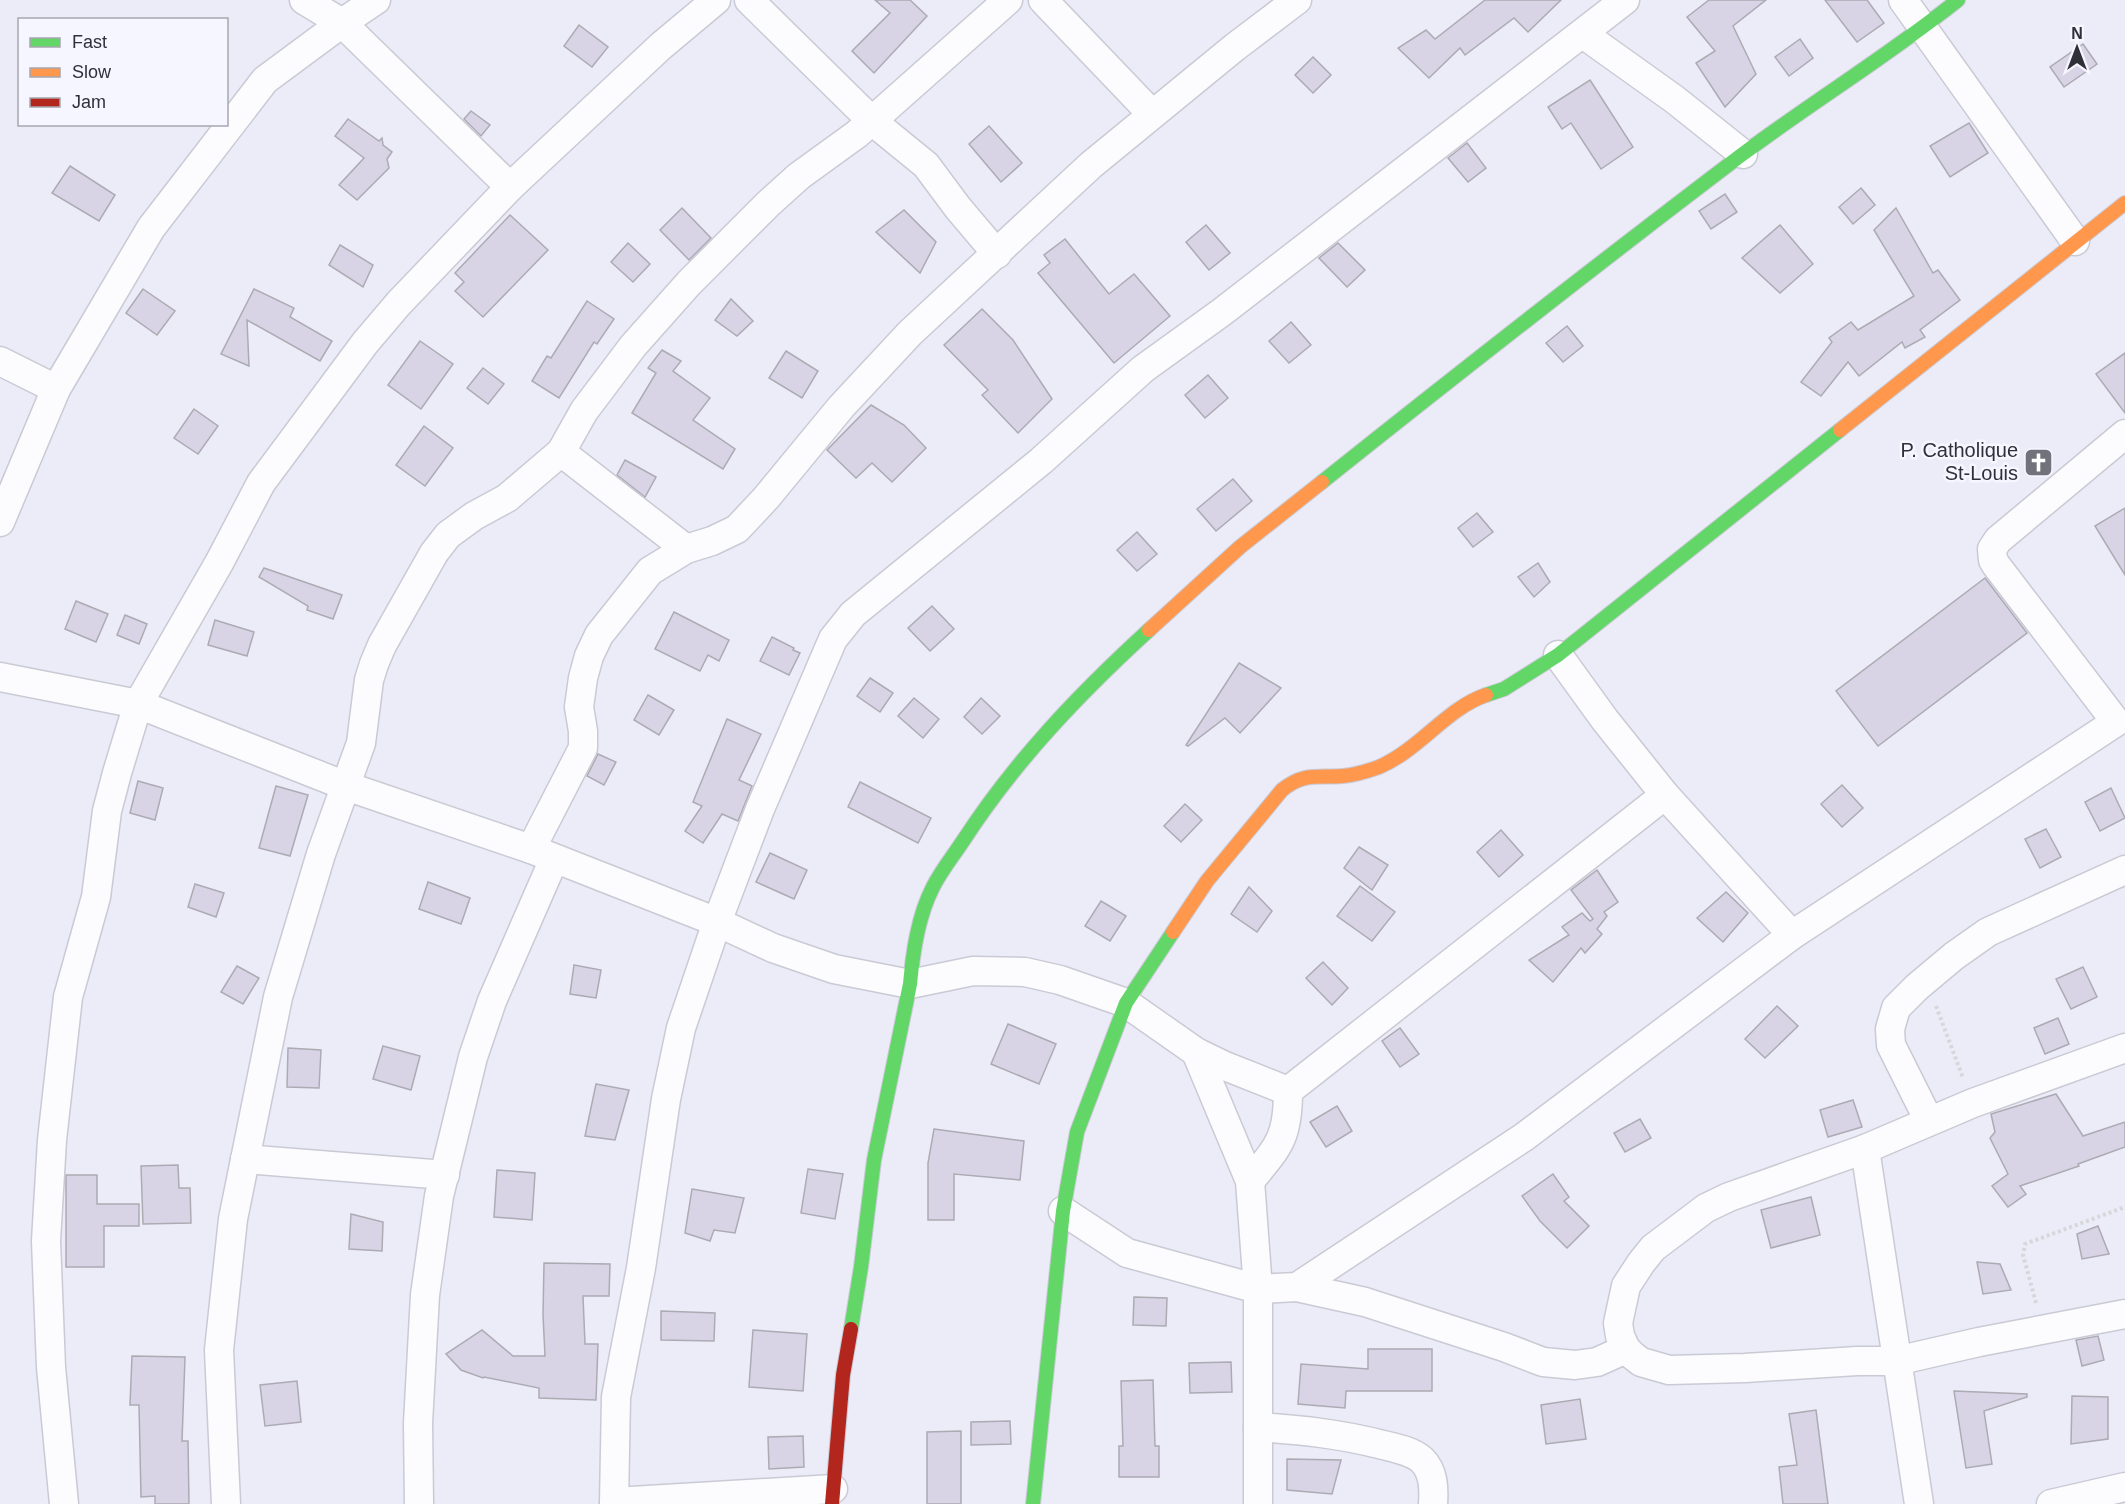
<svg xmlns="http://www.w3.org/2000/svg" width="2125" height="1504" font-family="Arial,sans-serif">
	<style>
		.building { fill: #d9d3e6; stroke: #acabb3; stroke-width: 1.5 }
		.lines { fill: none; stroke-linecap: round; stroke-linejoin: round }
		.street-casing { stroke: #c9cad4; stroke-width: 31 }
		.fast-casing { stroke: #c9cad4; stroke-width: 16 }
		.slow-casing { stroke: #c9cad4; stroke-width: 16 }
		.jam-casing { stroke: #c9cad4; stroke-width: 16 }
		.path { stroke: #d6d7da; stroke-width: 4; stroke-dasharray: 3 3; stroke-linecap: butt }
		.street { stroke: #fcfcfe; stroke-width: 28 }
		.fast { stroke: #63d668; stroke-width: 14 }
		.slow { stroke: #ff974d; stroke-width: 14 }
		.jam { stroke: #b3261e; stroke-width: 14 }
		.labels { text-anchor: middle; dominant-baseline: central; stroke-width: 5; stroke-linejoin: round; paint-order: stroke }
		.poi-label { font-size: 20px; fill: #2f3038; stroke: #f5f6ff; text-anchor: end }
	</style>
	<rect width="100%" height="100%" fill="#ececf8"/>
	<g class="building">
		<polygon points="875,0 910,0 927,16 874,73 852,51 890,13"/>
		<polygon points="1485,0 1561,0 1528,32 1514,18 1465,55 1460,48 1429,78 1398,48 1426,30 1435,39"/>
		<polygon points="1709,0 1766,0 1733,26 1756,74 1725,107 1696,63 1715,51 1687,17"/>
		<polygon points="1825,0 1867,0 1884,23 1857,42"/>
		<polygon points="579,25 608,47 592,67 564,46"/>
		<polygon points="1800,39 1813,58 1789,76 1775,57"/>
		<polygon points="2083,44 2097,64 2064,87 2050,67"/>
		<polygon points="1313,57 1331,75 1313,93 1295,75"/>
		<polygon points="1590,80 1633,147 1601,169 1571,123 1562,129 1548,107"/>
		<polygon points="471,111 490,125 481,136 464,119"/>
		<polygon points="348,119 379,141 382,138 383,145 392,152 387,159 389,168 357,200 339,185 364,158 335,136"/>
		<polygon points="1969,123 1988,153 1950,177 1930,146"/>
		<polygon points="989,126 1022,163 1001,182 969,144"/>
		<polygon points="1467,143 1486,168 1468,182 1448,158"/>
		<polygon points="70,166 115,195 99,221 52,193"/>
		<polygon points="1861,188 1875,205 1853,224 1839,207"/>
		<polygon points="1725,194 1737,212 1711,229 1699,211"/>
		<polygon points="682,208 711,238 689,260 660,230"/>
		<polygon points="1896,208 1933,273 1938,270 1960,300 1920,330 1925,337 1905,348 1902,342 1859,376 1848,362 1821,396 1801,382 1832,342 1829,338 1851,322 1858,330 1914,296 1874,230"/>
		<polygon points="904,210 936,242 920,273 876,232"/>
		<polygon points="510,215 548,250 483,317 455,291 464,282 455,273"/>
		<polygon points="1206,225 1230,253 1209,270 1186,242"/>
		<polygon points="1780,225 1813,264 1780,293 1742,258"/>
		<polygon points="1065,239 1109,294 1134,274 1170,316 1114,363 1038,273 1050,263 1044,255"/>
		<polygon points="628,243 650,264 633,282 611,262"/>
		<polygon points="1338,243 1365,270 1347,287 1319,258"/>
		<polygon points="340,245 373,265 363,287 329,265"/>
		<polygon points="143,289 175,311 157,335 126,313"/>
		<polygon points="254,289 294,308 290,317 332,341 320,361 247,320 249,366 221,354"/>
		<polygon points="731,299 753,321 737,336 715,320"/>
		<polygon points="587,301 614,319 597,344 594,342 559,398 532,381 547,356 551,358"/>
		<polygon points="982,309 1013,340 1052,399 1018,433 982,395 988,390 944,345"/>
		<polygon points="1291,322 1311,345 1289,363 1269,341"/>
		<polygon points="1567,326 1583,346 1563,362 1546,343"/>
		<polygon points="420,341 453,364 421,409 388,385"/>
		<polygon points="662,350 681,361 673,371 710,398 693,420 735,449 723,469 632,413 656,373 648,368"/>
		<polygon points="786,351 818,371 802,398 769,378"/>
		<polygon points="2125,353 2125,413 2096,374"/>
		<polygon points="483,368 504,384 488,404 467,388"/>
		<polygon points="1208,375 1228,398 1205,418 1185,395"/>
		<polygon points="871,405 904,425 926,448 892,482 872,463 856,478 827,450"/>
		<polygon points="194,409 218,426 198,454 174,438"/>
		<polygon points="424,426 453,448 425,486 396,465"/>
		<polygon points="625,460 656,477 645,497 617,475"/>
		<polygon points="1233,479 1252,501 1216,531 1197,509"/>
		<polygon points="2125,508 2125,575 2095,526"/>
		<polygon points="1477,513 1493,532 1473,547 1458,528"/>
		<polygon points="1137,532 1157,554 1137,571 1117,550"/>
		<polygon points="1538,563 1550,582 1534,597 1518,577"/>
		<polygon points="264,568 342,595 333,619 307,610 308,606 259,577"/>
		<polygon points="1985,578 2027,633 1878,746 1836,691"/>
		<polygon points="76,601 108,614 96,642 65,629"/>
		<polygon points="932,606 954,629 930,651 908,628"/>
		<polygon points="674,612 729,640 719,661 708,655 700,671 655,649"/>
		<polygon points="125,615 147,624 139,644 117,635"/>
		<polygon points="215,620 254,632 247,656 208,645"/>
		<polygon points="772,637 794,648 793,650 800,653 789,675 760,661"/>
		<polygon points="1239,663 1281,688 1240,733 1225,718 1188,746 1186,745"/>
		<polygon points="870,678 893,693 880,712 857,696"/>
		<polygon points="648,695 674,710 659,735 634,720"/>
		<polygon points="914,698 939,719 923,738 898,716"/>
		<polygon points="981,698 1000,716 982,734 964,717"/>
		<polygon points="727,719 761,734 739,780 752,786 738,821 722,814 703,843 685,831 702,806 693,802"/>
		<polygon points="598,754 616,762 604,785 587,776"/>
		<polygon points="138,781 163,788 155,820 130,813"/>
		<polygon points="860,782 931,818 918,843 848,807"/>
		<polygon points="1842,785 1863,808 1842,827 1821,804"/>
		<polygon points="276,786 308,795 290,856 259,848"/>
		<polygon points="2111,788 2125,818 2100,831 2085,802"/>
		<polygon points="1185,804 1202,820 1181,842 1164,826"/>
		<polygon points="2046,829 2061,857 2040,868 2025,839"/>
		<polygon points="1501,830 1523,855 1499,877 1477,852"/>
		<polygon points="1359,847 1388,865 1372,890 1344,868"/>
		<polygon points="770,853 807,870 794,899 756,882"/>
		<polygon points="1597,870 1618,902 1604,912 1607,916 1597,929 1602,934 1585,953 1581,948 1553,982 1529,960 1569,935 1562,927 1582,913 1590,921 1593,919 1571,890"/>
		<polygon points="428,882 470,898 461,924 419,909"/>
		<polygon points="195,884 224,893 216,917 188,907"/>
		<polygon points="1360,886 1395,912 1372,941 1337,916"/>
		<polygon points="1249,887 1272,911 1257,932 1231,914"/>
		<polygon points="1726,892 1748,913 1723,942 1697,918"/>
		<polygon points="1101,901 1126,916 1110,941 1085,926"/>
		<polygon points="1323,962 1348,988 1332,1005 1306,978"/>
		<polygon points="574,965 601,970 596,998 570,994"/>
		<polygon points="237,966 259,978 243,1004 221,992"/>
		<polygon points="2083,967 2097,997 2071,1009 2056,979"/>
		<polygon points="1777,1006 1798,1026 1765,1058 1745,1039"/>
		<polygon points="2058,1018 2069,1044 2045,1054 2034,1028"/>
		<polygon points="1008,1024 1056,1044 1039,1084 991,1064"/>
		<polygon points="1400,1028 1419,1054 1400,1067 1382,1041"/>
		<polygon points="383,1046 420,1056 411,1090 373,1079"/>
		<polygon points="288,1048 321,1050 319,1088 287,1087"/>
		<polygon points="596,1084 629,1090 615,1140 585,1136"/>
		<polygon points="2056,1094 2083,1136 2125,1122 2125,1147 2078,1164 2079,1166 2020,1186 2026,1194 2008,1207 1992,1186 2008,1174 1990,1138 1995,1132 1991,1114"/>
		<polygon points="1853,1100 1862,1127 1828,1137 1820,1110"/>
		<polygon points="1337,1106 1352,1131 1326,1147 1310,1122"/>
		<polygon points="1640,1119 1651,1138 1625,1152 1614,1133"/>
		<polygon points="934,1129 1024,1141 1020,1180 954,1174 954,1220 928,1220 928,1163"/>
		<polygon points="178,1165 179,1188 190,1188 191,1223 143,1224 141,1166"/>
		<polygon points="808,1169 843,1174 835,1219 801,1213"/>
		<polygon points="497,1170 535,1173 532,1220 494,1217"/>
		<polygon points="1553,1174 1569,1197 1564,1201 1589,1226 1567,1248 1540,1221 1522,1196"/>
		<polygon points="66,1175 97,1175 97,1204 139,1204 139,1226 104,1226 104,1267 66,1267"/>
		<polygon points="692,1189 744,1198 735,1233 714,1230 710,1241 685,1233"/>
		<polygon points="1811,1197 1820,1235 1771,1248 1761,1210"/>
		<polygon points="351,1214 383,1222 382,1251 349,1249"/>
		<polygon points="2098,1226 2109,1254 2082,1259 2077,1234"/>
		<polygon points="1977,1262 2000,1264 2011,1290 1983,1294"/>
		<polygon points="544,1263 610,1264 609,1296 583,1296 585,1344 598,1344 596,1400 539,1398 539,1388 484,1377 483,1378 461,1370 446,1354 482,1330 513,1356 545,1356 543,1315"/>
		<polygon points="1134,1297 1167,1298 1166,1326 1133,1325"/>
		<polygon points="661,1311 715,1313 714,1341 661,1340"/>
		<polygon points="753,1330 807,1334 803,1391 749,1387"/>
		<polygon points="2098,1336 2104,1360 2082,1366 2076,1340"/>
		<polygon points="1368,1349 1432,1349 1432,1391 1346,1391 1345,1408 1298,1404 1301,1364 1368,1369"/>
		<polygon points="132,1356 185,1357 182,1441 188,1441 189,1504 155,1504 155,1496 141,1497 139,1405 130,1405"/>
		<polygon points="1231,1362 1232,1392 1190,1393 1189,1363"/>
		<polygon points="1153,1380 1155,1446 1159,1446 1159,1477 1119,1477 1119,1446 1123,1446 1121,1381"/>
		<polygon points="297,1381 301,1422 265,1426 260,1385"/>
		<polygon points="1954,1391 2027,1394 2027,1397 1984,1411 1992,1464 1966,1468"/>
		<polygon points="2072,1396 2108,1397 2108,1439 2071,1444"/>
		<polygon points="1580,1399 1586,1439 1546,1444 1541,1405"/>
		<polygon points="1816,1410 1828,1504 1783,1504 1779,1467 1797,1465 1789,1414"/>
		<polygon points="1010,1421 1011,1444 971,1445 971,1422"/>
		<polygon points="961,1431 961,1504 927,1504 927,1432"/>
		<polygon points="803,1436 804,1467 769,1469 768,1437"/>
		<polygon points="1287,1459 1341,1460 1332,1494 1287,1490"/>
	</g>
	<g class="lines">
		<defs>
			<g id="street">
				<polyline points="304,0 342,23 510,187"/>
				<polyline points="749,0 872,121 926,165 958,208 997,254"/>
				<polyline points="1043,0 1152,114"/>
				<polyline points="1903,0 2075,241"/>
				<polyline points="1583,34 1674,99 1743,154"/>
				<polyline points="0,361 56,389"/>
				<polyline points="561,452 686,549"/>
				<polyline points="0,522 56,389 151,228 265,80 342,23 376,0"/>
				<polyline points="1558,655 1605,720 1665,795"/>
				<polyline points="0,677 138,704 346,786 531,849 717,922 773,948 834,969 910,984 973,971 1025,972 1060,980 1126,1003 1196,1052 1225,1066 1288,1091"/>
				<polyline points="531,849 583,748 583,731 579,707 583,678 589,656 599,635 650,571 686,549 712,541 737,529 766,498 841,407 910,333 1091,165 1235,47 1297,0"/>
				<polyline points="2125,1048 1973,1103 1865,1149 1729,1197 1706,1208 1653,1248 1641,1263 1626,1286 1618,1323 1620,1336 1626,1349 1632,1355 1641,1362 1669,1370 1745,1368 1857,1361 1896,1361 1979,1342 2125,1314"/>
				<path d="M1196 1052 1250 1181 1258 1289V1427C1301 1430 1341 1434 1383 1445 1396 1448 1412 1451 1422 1460 1434 1472 1434 1489 1433 1504"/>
				<polyline points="1929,1121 1891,1045 1890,1029 1896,1008 1917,987 1954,956 1988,932 2125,870"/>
				<polyline points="1865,1149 1919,1504"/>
				<polyline points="245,1159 445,1175"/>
				<path d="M1250 1181C1279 1146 1288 1138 1288 1091L1665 795 1792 935"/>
				<polyline points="1063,1211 1127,1253 1258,1289 1297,1287 1524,1137 1792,935 2116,722 1996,565 1993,560 1992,549 1998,540 2125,434"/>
				<polyline points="1297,1287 1365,1302 1504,1347 1543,1362 1575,1365 1597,1362 1626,1349"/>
				<polyline points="1258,1427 1258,1504"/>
				<polyline points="614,1502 833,1489"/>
				<polyline points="64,1504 51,1367 46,1241 52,1140 68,997 96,897 107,811 117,773 138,704 219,563 261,483 365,343 399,303 510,187 661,46 716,0"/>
				<polyline points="226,1504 219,1350 233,1219 278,997 321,854 361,743 369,680 374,664 382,645 434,553 448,535 474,516 507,498 561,452 584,411 633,346 689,283 769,203 799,176 857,134 1008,0"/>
				<polyline points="419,1504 418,1423 425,1295 439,1196 473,1057 492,1001 554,859"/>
				<polyline points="614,1504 616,1397 641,1268 666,1099 681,1028 717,922 760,809 833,639 853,614 1041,461 1143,369 1222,312 1625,0"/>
				<polyline points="2051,1504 2125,1487"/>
			</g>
			<g id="fast">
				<path d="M1322 482C1460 372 1599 263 1740 156 1812 102 1888 56 1958 0"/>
				<polyline points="1486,695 1504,689 1558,655 1840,430"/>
				<path d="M851 1329 861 1267 874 1160 910 984C913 952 918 916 933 887 941 871 953 856 963 841 1015 761 1079 694 1149 630"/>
				<polyline points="1033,1504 1063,1211 1077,1132 1126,1003 1173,932"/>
			</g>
			<g id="slow">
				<polyline points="1840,430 2125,203"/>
				<polyline points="1149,630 1240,547 1322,482"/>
				<path d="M1173 932 1207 881 1282 790C1304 772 1317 778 1343 776 1355 775 1368 771 1379 767 1419 750 1447 708 1486 695"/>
			</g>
			<polyline id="jam" points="832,1504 843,1375 851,1329"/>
		</defs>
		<use href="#street" class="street-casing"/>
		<use href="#fast" class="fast-casing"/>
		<use href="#slow" class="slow-casing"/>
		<use href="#jam" class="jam-casing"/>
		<g class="path">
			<polyline points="1936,1006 1963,1078"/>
			<polyline points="2036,1303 2023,1255 2025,1244 2125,1207"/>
		</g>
		<use href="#street" class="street"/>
		<use href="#fast" class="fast"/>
		<use href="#slow" class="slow"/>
		<use href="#jam" class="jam"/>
	</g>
	<defs>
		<symbol id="church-square" viewBox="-11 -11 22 22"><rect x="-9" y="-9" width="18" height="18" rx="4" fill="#71727b" stroke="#f5f6ff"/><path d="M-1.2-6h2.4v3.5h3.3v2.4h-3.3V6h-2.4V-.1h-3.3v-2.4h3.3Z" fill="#fff"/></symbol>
	</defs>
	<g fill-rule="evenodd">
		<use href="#church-square" x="2022" y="446" width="33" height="33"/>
	</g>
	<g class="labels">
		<g class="poi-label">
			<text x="2018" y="450">P. Catholique<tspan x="2018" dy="23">St-Louis</tspan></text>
		</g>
	</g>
	<rect x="18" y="18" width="210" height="108" fill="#f5f6ff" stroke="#a6a7af" stroke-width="1.5"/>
	<rect x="30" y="38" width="30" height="9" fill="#63d668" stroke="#a6a7af" stroke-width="1.5"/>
	<text x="72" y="48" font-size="18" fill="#2f3038">Fast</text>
	<rect x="30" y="68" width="30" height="9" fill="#ff974d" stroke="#a6a7af" stroke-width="1.5"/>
	<text x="72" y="78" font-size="18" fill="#2f3038">Slow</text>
	<rect x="30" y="98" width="30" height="9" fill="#b3261e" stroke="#a6a7af" stroke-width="1.5"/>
	<text x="72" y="108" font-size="18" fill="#2f3038">Jam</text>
	<g transform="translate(2077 48)" stroke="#f5f6ff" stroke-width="4.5" paint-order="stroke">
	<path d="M0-4.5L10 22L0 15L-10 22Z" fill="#2f3038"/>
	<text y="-9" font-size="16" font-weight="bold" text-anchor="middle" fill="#2f3038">N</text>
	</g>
</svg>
